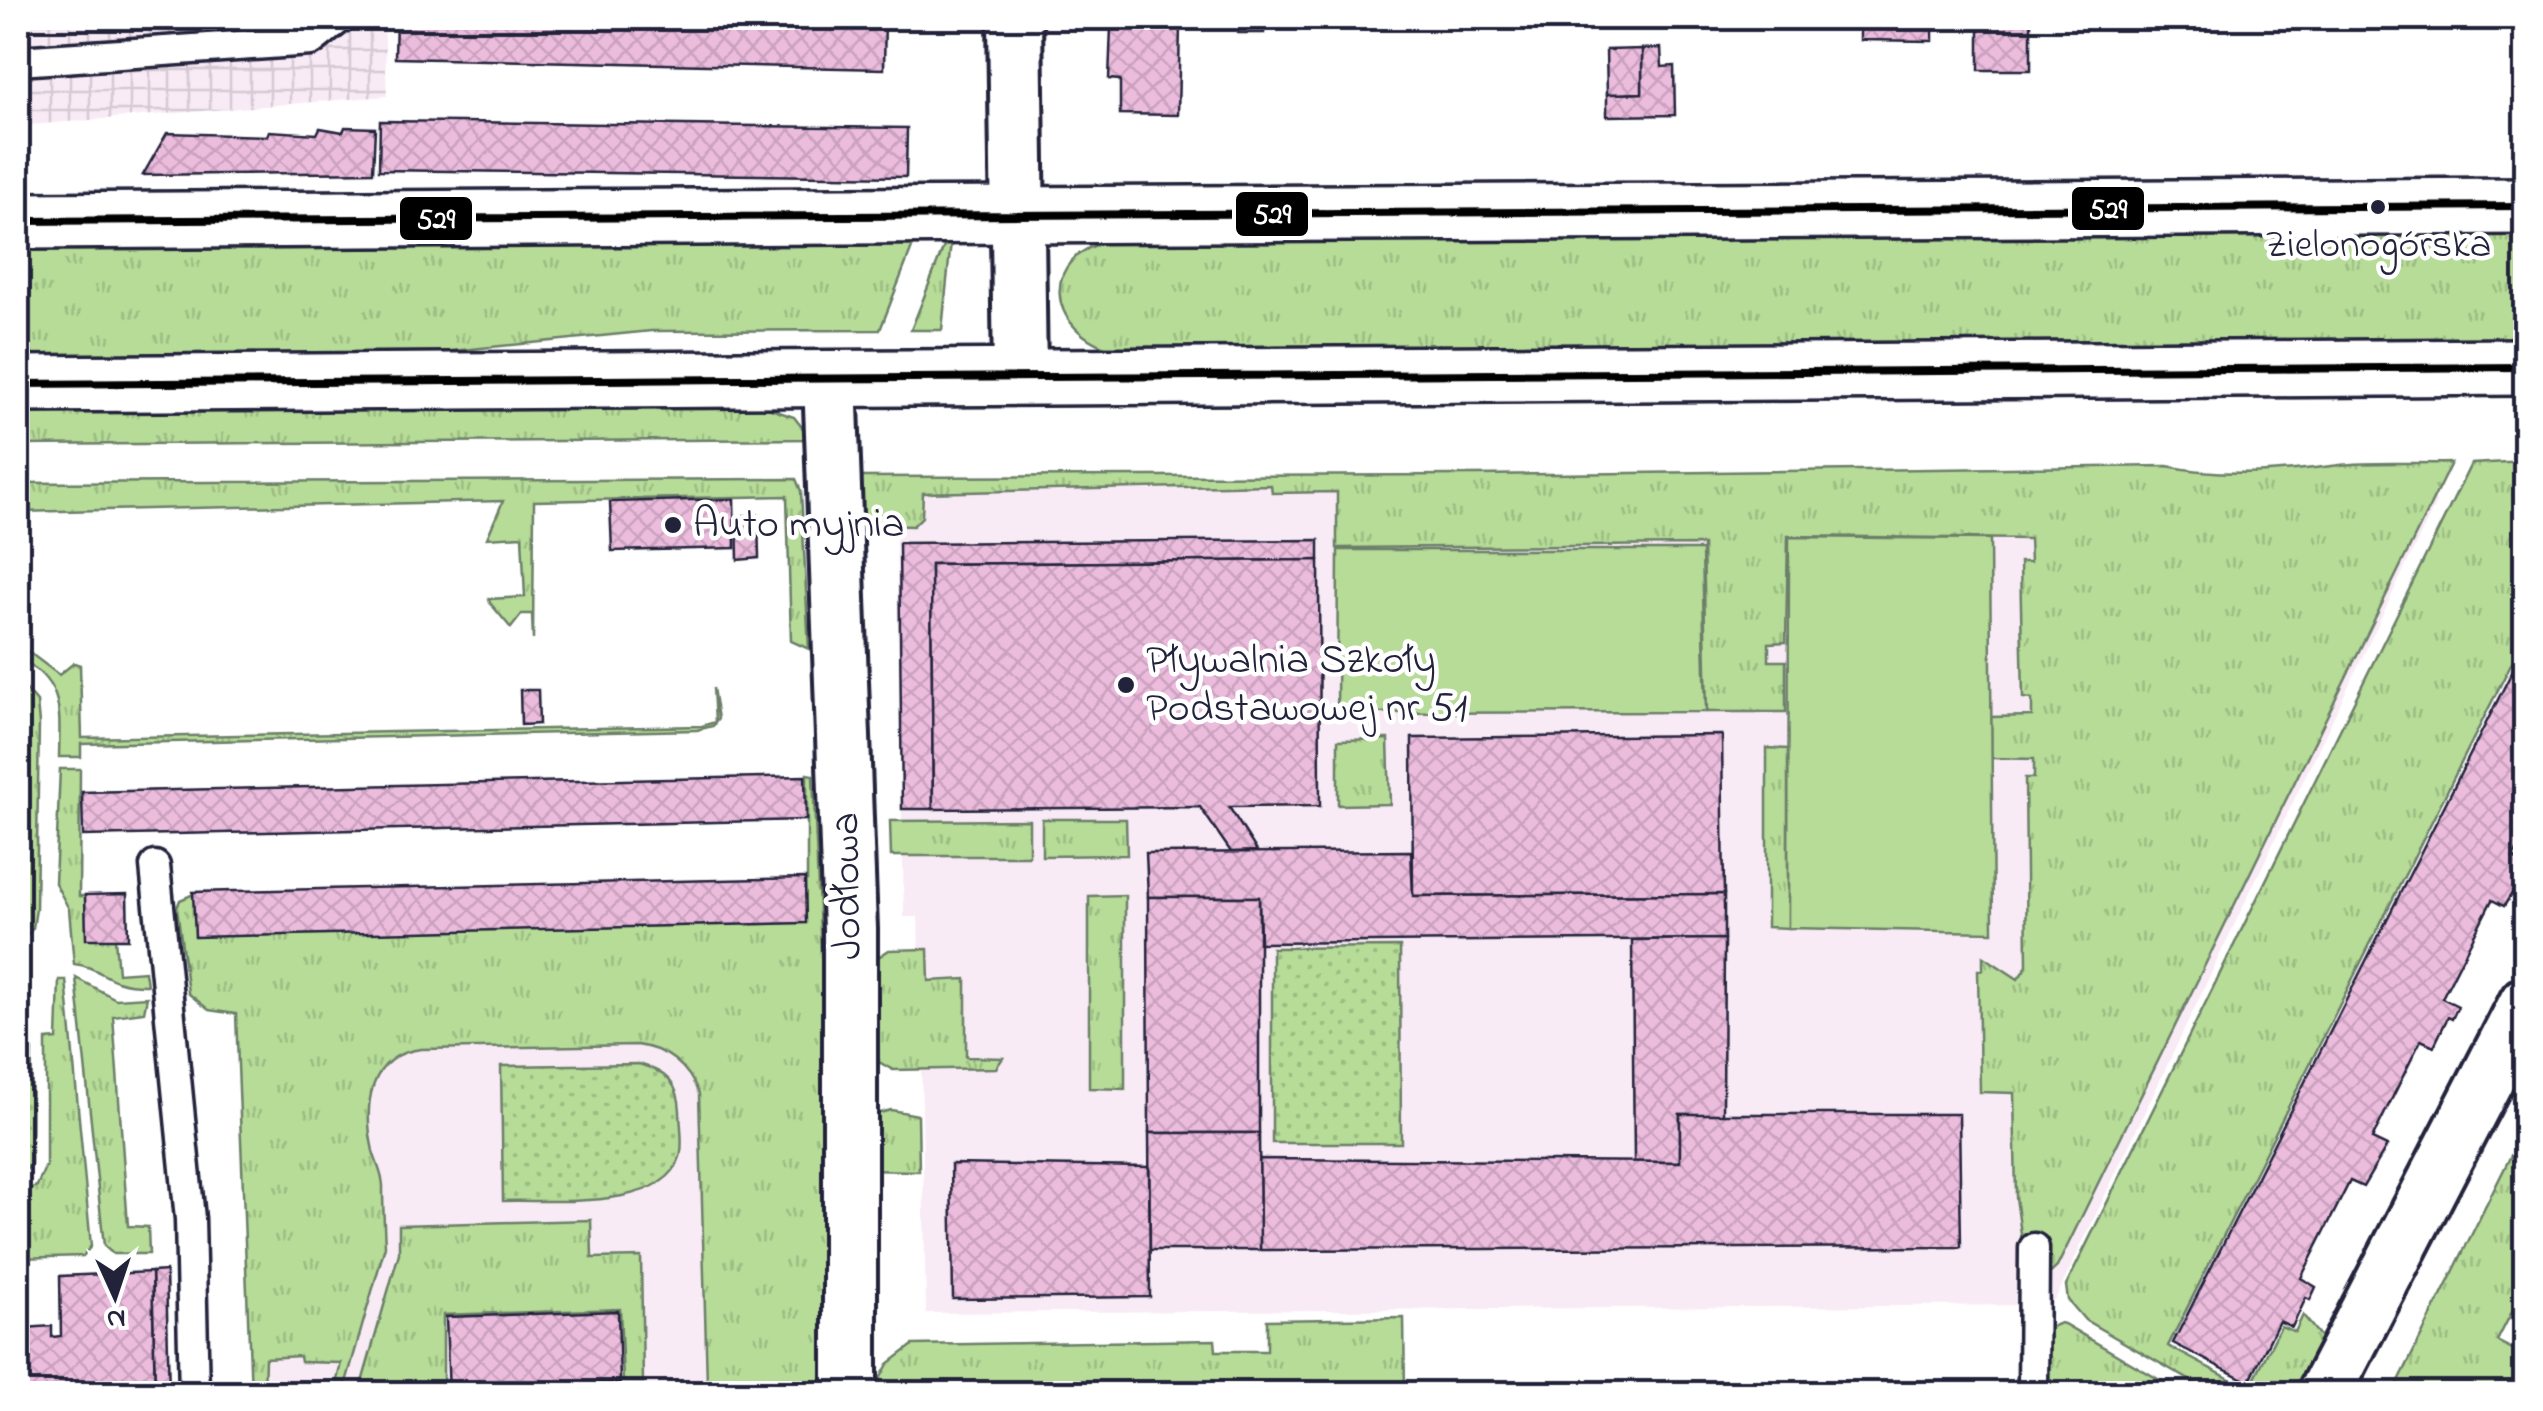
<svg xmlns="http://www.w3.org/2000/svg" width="2543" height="1411" font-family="'Indie Flower',sans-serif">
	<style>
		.built { fill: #f9ebf5 }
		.industrial { fill: url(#industrial-grid) }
		.grass { fill: url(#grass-tufts); stroke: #6c7f69; stroke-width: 2.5 }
		.park { fill: url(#park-dots); stroke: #6c7f69; stroke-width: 2.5 }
		.garden { fill: #b6dc97; stroke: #6c7f69; stroke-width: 2.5 }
		.building { fill: url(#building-cross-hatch); stroke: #22223b; stroke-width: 2.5 }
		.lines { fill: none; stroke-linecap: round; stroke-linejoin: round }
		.lane-casing { stroke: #22223b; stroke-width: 35 }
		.street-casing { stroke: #22223b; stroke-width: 60 }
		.secondary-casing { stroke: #22223b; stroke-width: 62 }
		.lane { stroke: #fff; stroke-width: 28 }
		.street { stroke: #fff; stroke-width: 52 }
		.secondary { stroke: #fff; stroke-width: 55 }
		.bus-1-casing { stroke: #fff; stroke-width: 15 }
		.bus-1 { stroke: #000; stroke-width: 8 }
		.bus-dot { fill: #22223b; stroke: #fff; stroke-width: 4 }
		.labels { text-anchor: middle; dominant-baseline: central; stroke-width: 9; stroke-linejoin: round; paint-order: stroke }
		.bus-label { font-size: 40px; fill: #22223b; stroke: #fff }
		.poi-label { font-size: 42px; fill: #22223b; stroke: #fff; text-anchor: start }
		.street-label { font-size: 42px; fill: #22223b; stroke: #fff }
		.line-badge { stroke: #fff; stroke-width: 4 }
		.badge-label { font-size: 28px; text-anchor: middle; font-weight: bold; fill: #fff }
	</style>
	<defs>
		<pattern id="industrial-grid" width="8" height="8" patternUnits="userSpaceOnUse" patternTransform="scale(2.5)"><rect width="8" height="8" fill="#f9ebf5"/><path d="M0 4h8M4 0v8" fill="none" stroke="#d5c9d3"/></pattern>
		<pattern id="grass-tufts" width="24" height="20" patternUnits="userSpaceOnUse" patternTransform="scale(2.5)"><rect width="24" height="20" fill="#b6dc97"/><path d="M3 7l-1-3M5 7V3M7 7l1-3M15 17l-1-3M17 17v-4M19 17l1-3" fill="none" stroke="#9cbc83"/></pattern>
		<pattern id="park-dots" width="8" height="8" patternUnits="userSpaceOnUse" patternTransform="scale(2.5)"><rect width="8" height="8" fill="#b6dc97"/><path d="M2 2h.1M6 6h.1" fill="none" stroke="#9cbc83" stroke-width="1.8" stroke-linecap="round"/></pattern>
		<pattern id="building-cross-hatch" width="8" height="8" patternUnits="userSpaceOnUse" patternTransform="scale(2.5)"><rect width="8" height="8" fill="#ecbcdd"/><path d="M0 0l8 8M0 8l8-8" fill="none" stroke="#caa1bf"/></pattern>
	</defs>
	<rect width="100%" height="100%" fill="#fff"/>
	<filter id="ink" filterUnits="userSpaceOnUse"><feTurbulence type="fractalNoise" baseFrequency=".01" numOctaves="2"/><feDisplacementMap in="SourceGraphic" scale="20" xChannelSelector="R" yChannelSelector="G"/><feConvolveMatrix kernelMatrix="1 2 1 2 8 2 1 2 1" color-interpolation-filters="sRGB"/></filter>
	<g filter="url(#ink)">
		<g class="built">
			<polygon points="2408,464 2422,466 2434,488 2436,503 2056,1298 2047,1305 926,1313 918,917 904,917 895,491 1336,484 1337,475 2167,466 2194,472 2314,471 2339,465"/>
			<polygon points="831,1023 827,1393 263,1393 255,1035"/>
		</g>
		<polygon class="industrial" points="18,18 384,18 387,96 18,126"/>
		<g class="grass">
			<path d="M2525 231V341L1118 351C1042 332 1040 252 1113 241Z"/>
			<polygon points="915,240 880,330 651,331 391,357 18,357 18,248"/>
			<polygon points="946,241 951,241 942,330 911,330"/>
			<polygon points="762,406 794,417 811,439 18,445 18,409"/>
			<polygon points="2525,461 2525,636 2168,1346 2249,1389 2281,1326 2295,1332 2303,1315 2323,1340 2295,1393 2212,1393 2085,1320 2068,1300 2066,1286 2471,464"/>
			<path d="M2451 463 2057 1267 2044 1279 2023 1249 2016 1197 2014 1093 1980 1092 1978 970H1983V956L2018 979 2027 966 2025 778H2034V759L1991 758V717L2032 716V699L2023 698 2020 562H2030L2029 539 1788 536 1786 642 1769 643V661H1786V712H1707L1703 545 1337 548V492L1272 493 1271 485 923 493 922 517 913 526 877 525 859 513 856 477 1476 475 2167 466C2224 478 2284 472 2340 465 2376 461 2414 464 2451 463Z"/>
			<polygon points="796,479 801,491 809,649 791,641 787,496 534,501 533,640 532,614 522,614 511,628 490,603 489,599 525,597 522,536 487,538 503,501 18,512 18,483"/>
			<path d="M18 644 59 675 74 663 80 665 82 738 702 726 715 722 713 688 718 719 713 726 697 730 81 744V757H59C60 708 64 683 18 657Z"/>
			<polygon points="18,680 37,702 39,724 36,909 33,928 18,946"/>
			<polygon points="1388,739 1390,804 1338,805 1338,740"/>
			<polygon points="1767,748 1788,749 1788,928 1767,927"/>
			<path d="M60 769H80L79 896H124L115 939 118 973 145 971 147 985C106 986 103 967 74 964L69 909 55 883Z"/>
			<path d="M807 774 813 775 824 1021 823 1393H724L707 1384 699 1094C688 1066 667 1049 637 1045L421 1049C368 1055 363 1106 373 1151 376 1162 384 1178 383 1188 383 1207 384 1226 385 1246L343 1393H334L341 1363 301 1362 300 1356 265 1358 264 1393H251L236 1014 209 1010 188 993 177 908 180 900 196 893 807 880Z"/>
			<polygon points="1042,819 1126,819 1127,855 1042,856"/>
			<polygon points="1029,820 1029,856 891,856 890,821"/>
			<polygon points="1125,895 1125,1089 1089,1088 1089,896"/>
			<polygon points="928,949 929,981 966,979 966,1057 1003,1058 996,1068 893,1070 879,1062 874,960 889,950"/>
			<polygon points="76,978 116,999 147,997 144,1012 113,1016 128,1226 148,1227 149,1254 113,1254 104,1246"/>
			<polygon points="59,980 66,980 91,1246 83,1256 18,1258 18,1193 37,1186 46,1165 46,1040 57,1039"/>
			<polygon points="891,1110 918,1115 919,1171 859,1170 876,1114"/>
			<polygon points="2525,1127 2525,1286 2497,1341 2524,1355 2525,1366 2502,1393 2393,1393"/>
			<polygon points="591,1220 592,1258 641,1257 643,1382 623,1382 620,1309 443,1315 443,1387 359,1393 399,1253 399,1225"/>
			<polygon points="1404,1318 1405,1393 872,1394 888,1364 913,1345 1215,1340 1216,1351 1267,1351 1267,1320"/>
			<polygon points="2060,1323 2064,1324 2182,1393 2064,1394 2064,1388 2043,1387 2044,1330"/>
		</g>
		<g class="park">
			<polygon points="1400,947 1401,1143 1272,1143 1272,948"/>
			<polygon points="18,1030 32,1039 31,1165 18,1178"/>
			<path d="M639 1064C666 1072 679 1083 680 1111 680 1125 684 1144 680 1157 664 1212 547 1199 503 1201L501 1066Z"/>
		</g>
		<g class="garden">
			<polygon points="1789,537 1990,539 1993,932 1788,928"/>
			<polygon points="1338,550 1702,550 1706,712 1337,713"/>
		</g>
		<g class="building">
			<polygon points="396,18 885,18 884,69 395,58"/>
			<rect x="1238" y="18" width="26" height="15"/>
			<polygon points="1860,18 1933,18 1933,41 1860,40"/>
			<rect x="1979" y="18" width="52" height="52"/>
			<polygon points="1180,25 1178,115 1120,114 1120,80 1109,79 1111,27"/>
			<polygon points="1661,48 1662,67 1674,66 1675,115 1607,116 1607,94 1642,93 1642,49"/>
			<polygon points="1642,49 1642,93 1607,94 1606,50"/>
			<polygon points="380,121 907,128 906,177 379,170"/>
			<polygon points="345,127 375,128 373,172 143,175 167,133 267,136 269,131 317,134 320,128 343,132"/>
			<polygon points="734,499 735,548 612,551 610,502"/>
			<polygon points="758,515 759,558 738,560 737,516"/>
			<polygon points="1319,540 1319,560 931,564 933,809 902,809 899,543"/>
			<polygon points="1319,560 1320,806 1229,807 1257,851 1231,852 1200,807 933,809 931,564"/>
			<polygon points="2526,644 2526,834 2513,858 2526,865 2526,871 2504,906 2492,900 2442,998 2458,1006 2452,1019 2448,1017 2434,1046 2421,1040 2372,1139 2387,1146 2363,1187 2350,1181 2301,1278 2316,1287 2310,1300 2306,1298 2292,1327 2279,1321 2249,1382 2173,1343"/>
			<polygon points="520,690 538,690 539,724 521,725"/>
			<polygon points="1722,735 1724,894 1413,896 1412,738"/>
			<polygon points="805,776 806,820 83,836 82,792"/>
			<polygon points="1411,851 1413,896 1724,894 1724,939 1260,943 1259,897 1148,897 1146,853"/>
			<polygon points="805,878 806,923 195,937 193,892"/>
			<polygon points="127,894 128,939 86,939 85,895"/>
			<polygon points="1148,897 1259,897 1259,1133 1149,1133"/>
			<polygon points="1724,939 1723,1115 1680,1114 1680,1162 1634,1162 1632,940"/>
			<polygon points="1680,1114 1959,1114 1961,1247 1260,1250 1259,1159 1680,1162"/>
			<polygon points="1149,1133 1259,1133 1260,1250 1150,1250"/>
			<polygon points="951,1164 1149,1167 1150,1297 953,1299"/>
			<polygon points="166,1271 169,1394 155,1394 152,1272"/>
			<polygon points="152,1272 155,1394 18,1394 25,1328 52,1326 52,1337 61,1336 60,1276"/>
			<polygon points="618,1311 620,1383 575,1384 575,1394 449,1394 446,1317"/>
		</g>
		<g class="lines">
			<defs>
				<g id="lane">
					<polyline points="18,61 311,41 340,18"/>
					<polyline points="155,866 190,1219 194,1394"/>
					<polyline points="2033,1394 2034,1248"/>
				</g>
				<g id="street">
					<polyline points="1015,18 1020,377"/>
					<polyline points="830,378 850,929 850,1394"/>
					<polyline points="2324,1394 2526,1003"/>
				</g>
				<g id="secondary">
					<polyline points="18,221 2526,206"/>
					<polyline points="18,384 2526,367"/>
				</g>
			</defs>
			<use href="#lane" class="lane-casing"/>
			<use href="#street" class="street-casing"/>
			<use href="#secondary" class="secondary-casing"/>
			<use href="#lane" class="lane"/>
			<use href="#street" class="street"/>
			<use href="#secondary" class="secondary"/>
			<defs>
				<g id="bus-1">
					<polyline points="18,221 2526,206"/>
					<polyline points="18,384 2526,367"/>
				</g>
			</defs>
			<use href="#bus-1" class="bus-1-casing"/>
			<use href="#bus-1" class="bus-1"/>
		</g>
	</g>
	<g class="bus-dot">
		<circle cx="2378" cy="207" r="9"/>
		<circle cx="673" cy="525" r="10"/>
		<circle cx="1126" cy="685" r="10"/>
	</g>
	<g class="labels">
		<g class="bus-label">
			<text x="2378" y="246">Zielonogórska</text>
		</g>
		<g class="poi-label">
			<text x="693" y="525">Auto myjnia</text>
			<text x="1146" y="661">Pływalnia Szkoły<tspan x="1146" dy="48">Podstawowej nr 51</tspan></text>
		</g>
		<g class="street-label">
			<text transform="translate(848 886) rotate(-91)">Jodłowa</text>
		</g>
	</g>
	<g class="line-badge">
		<rect x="2070" y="185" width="76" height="47" rx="10" fill="#000"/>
		<rect x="1234" y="190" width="76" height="48" rx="10" fill="#000"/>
		<rect x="398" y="195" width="76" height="47" rx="10" fill="#000"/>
	</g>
	<g class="badge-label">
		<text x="2108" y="218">529</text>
		<text x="1272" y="223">529</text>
		<text x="436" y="228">529</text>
	</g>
	<rect width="2543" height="1411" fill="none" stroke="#fff" stroke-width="60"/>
	<rect x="30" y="30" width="2483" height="1351" fill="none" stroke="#22223b" stroke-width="4" filter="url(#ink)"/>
	<g transform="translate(115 1296) rotate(177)" stroke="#ffffff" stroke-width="8" paint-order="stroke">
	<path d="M0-8L18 38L0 25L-18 38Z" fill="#22223b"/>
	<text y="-15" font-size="28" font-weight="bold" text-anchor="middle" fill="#22223b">N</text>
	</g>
</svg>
